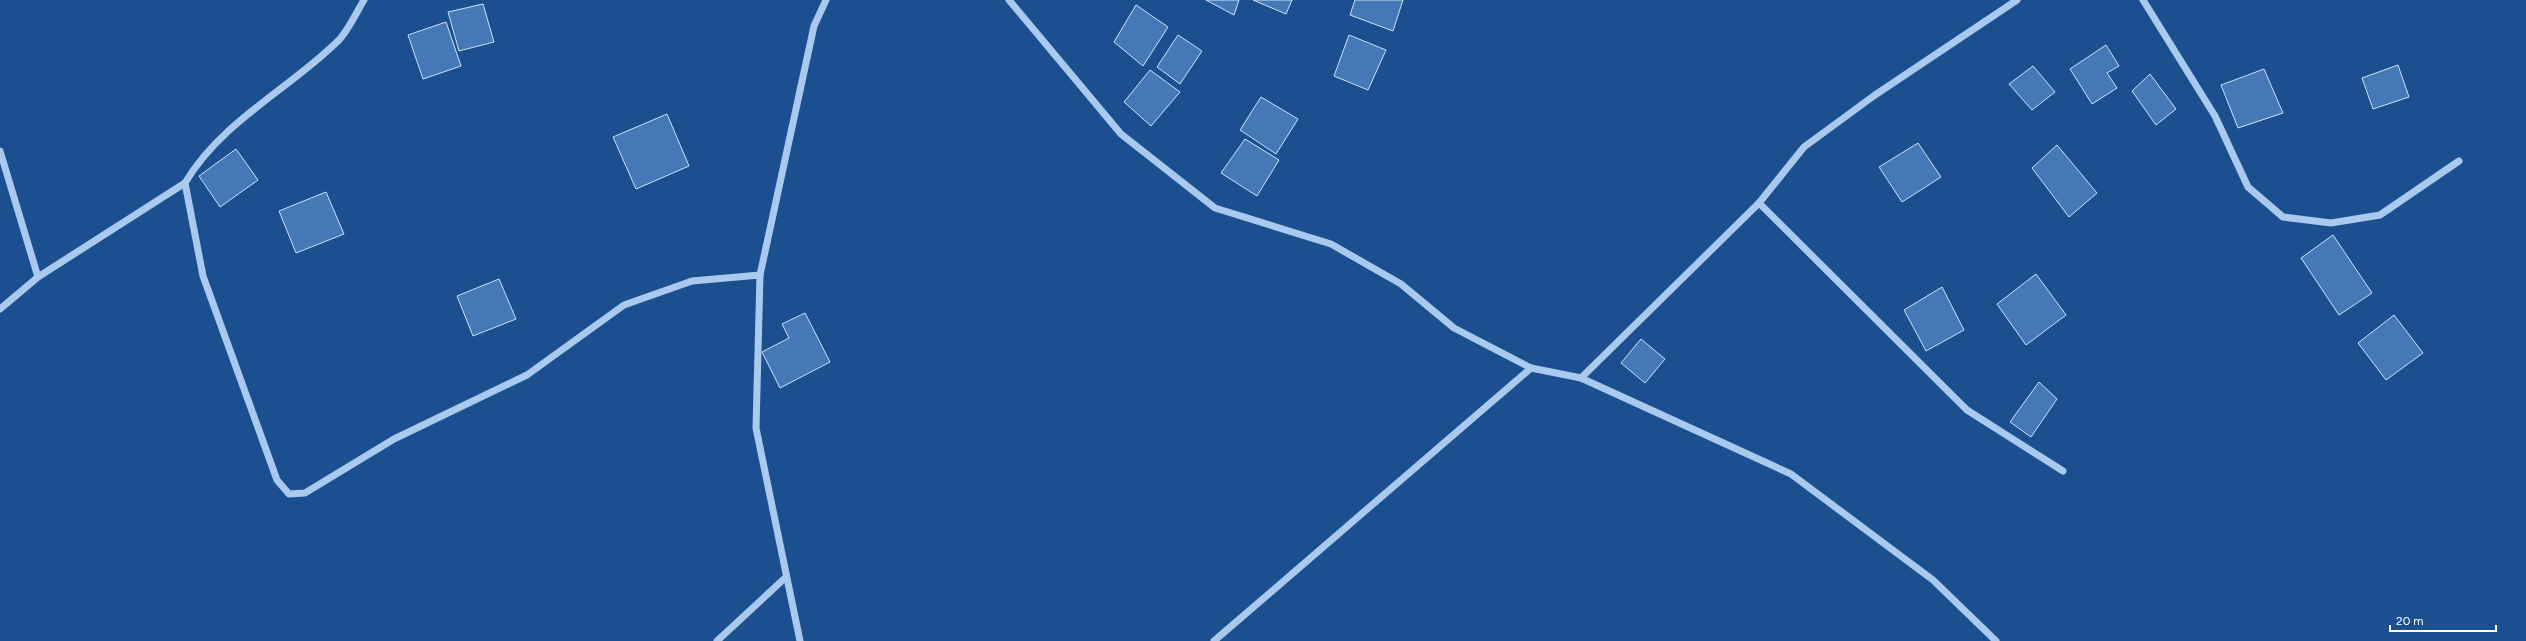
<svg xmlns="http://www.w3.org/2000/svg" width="2526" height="641" font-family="Figtree,sans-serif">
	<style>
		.building { fill: #4478b7; stroke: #cfe3fa }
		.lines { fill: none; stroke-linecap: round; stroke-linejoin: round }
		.minor { stroke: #a9c9ee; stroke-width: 7 }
	</style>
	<rect width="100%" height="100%" fill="#1b4f8f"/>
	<g class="building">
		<polygon points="1206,0 1239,0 1234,15"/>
		<polygon points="1253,0 1292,0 1286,14"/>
		<polygon points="1355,0 1403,0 1393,31 1350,15"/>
		<polygon points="483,4 494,42 459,51 448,12"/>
		<polygon points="1136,5 1168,27 1143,66 1114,42"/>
		<polygon points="446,22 461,66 423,79 408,35"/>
		<polygon points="1178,35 1202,51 1180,84 1157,67"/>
		<polygon points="1349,35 1386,50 1368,90 1334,76"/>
		<polygon points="2106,45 2119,66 2107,73 2117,88 2092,104 2070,69"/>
		<polygon points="2398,65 2409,97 2373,109 2362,78"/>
		<polygon points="2033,66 2055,92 2032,110 2009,84"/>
		<polygon points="2264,69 2283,113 2238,128 2221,85"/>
		<polygon points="1150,70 1180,92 1151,126 1124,102"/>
		<polygon points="2150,74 2176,109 2156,125 2132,91"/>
		<polygon points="1261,97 1298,119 1276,154 1240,130"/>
		<polygon points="667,114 689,166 636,189 613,137"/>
		<polygon points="1245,139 1279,160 1257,196 1221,173"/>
		<polygon points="1918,143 1941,177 1902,202 1879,167"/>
		<polygon points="2057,145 2097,193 2069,217 2032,168"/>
		<polygon points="236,149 258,180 220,207 199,176"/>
		<polygon points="326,192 344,234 296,253 279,211"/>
		<polygon points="2333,235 2372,293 2339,315 2301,258"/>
		<polygon points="2036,274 2066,315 2026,345 1997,304"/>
		<polygon points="499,279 516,319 473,336 457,296"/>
		<polygon points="1942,287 1964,330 1926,351 1904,310"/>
		<polygon points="805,313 830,362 780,388 762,352 789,338 782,324"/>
		<polygon points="2394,315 2423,353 2386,380 2358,343"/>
		<polygon points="1641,339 1665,359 1645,383 1621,363"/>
		<polygon points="2039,382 2057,399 2031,437 2010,422"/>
	</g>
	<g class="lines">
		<g class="minor">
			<path d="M364 0C356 13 348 31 338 41 288 90 221 122 185 183L203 276 277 480 289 494 305 493 394 439 527 375 624 305 692 281 760 275"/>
			<polyline points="1009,0 1121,134 1215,208 1331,244 1401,284 1454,328 1531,368 1581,378 1791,474 1933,580 1996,641"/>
			<polyline points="2143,0 2215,116 2248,187 2283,217 2331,223 2380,215 2459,161"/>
			<polyline points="0,151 38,277"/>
			<polyline points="1759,203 1967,410 2063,471"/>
			<polyline points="0,309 38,277 185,183"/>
			<polyline points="1581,378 1759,203 1804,147 1875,95 2017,0"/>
			<polyline points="717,641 785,578"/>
			<polyline points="800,641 756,428 760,275 814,26 826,0"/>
			<polyline points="1214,641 1531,368"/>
		</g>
	</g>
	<path d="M2390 625v6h106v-6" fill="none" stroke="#ffffff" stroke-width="2"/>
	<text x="2396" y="625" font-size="12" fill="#ffffff" stroke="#1b4f8f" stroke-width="3" paint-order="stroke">20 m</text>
</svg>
